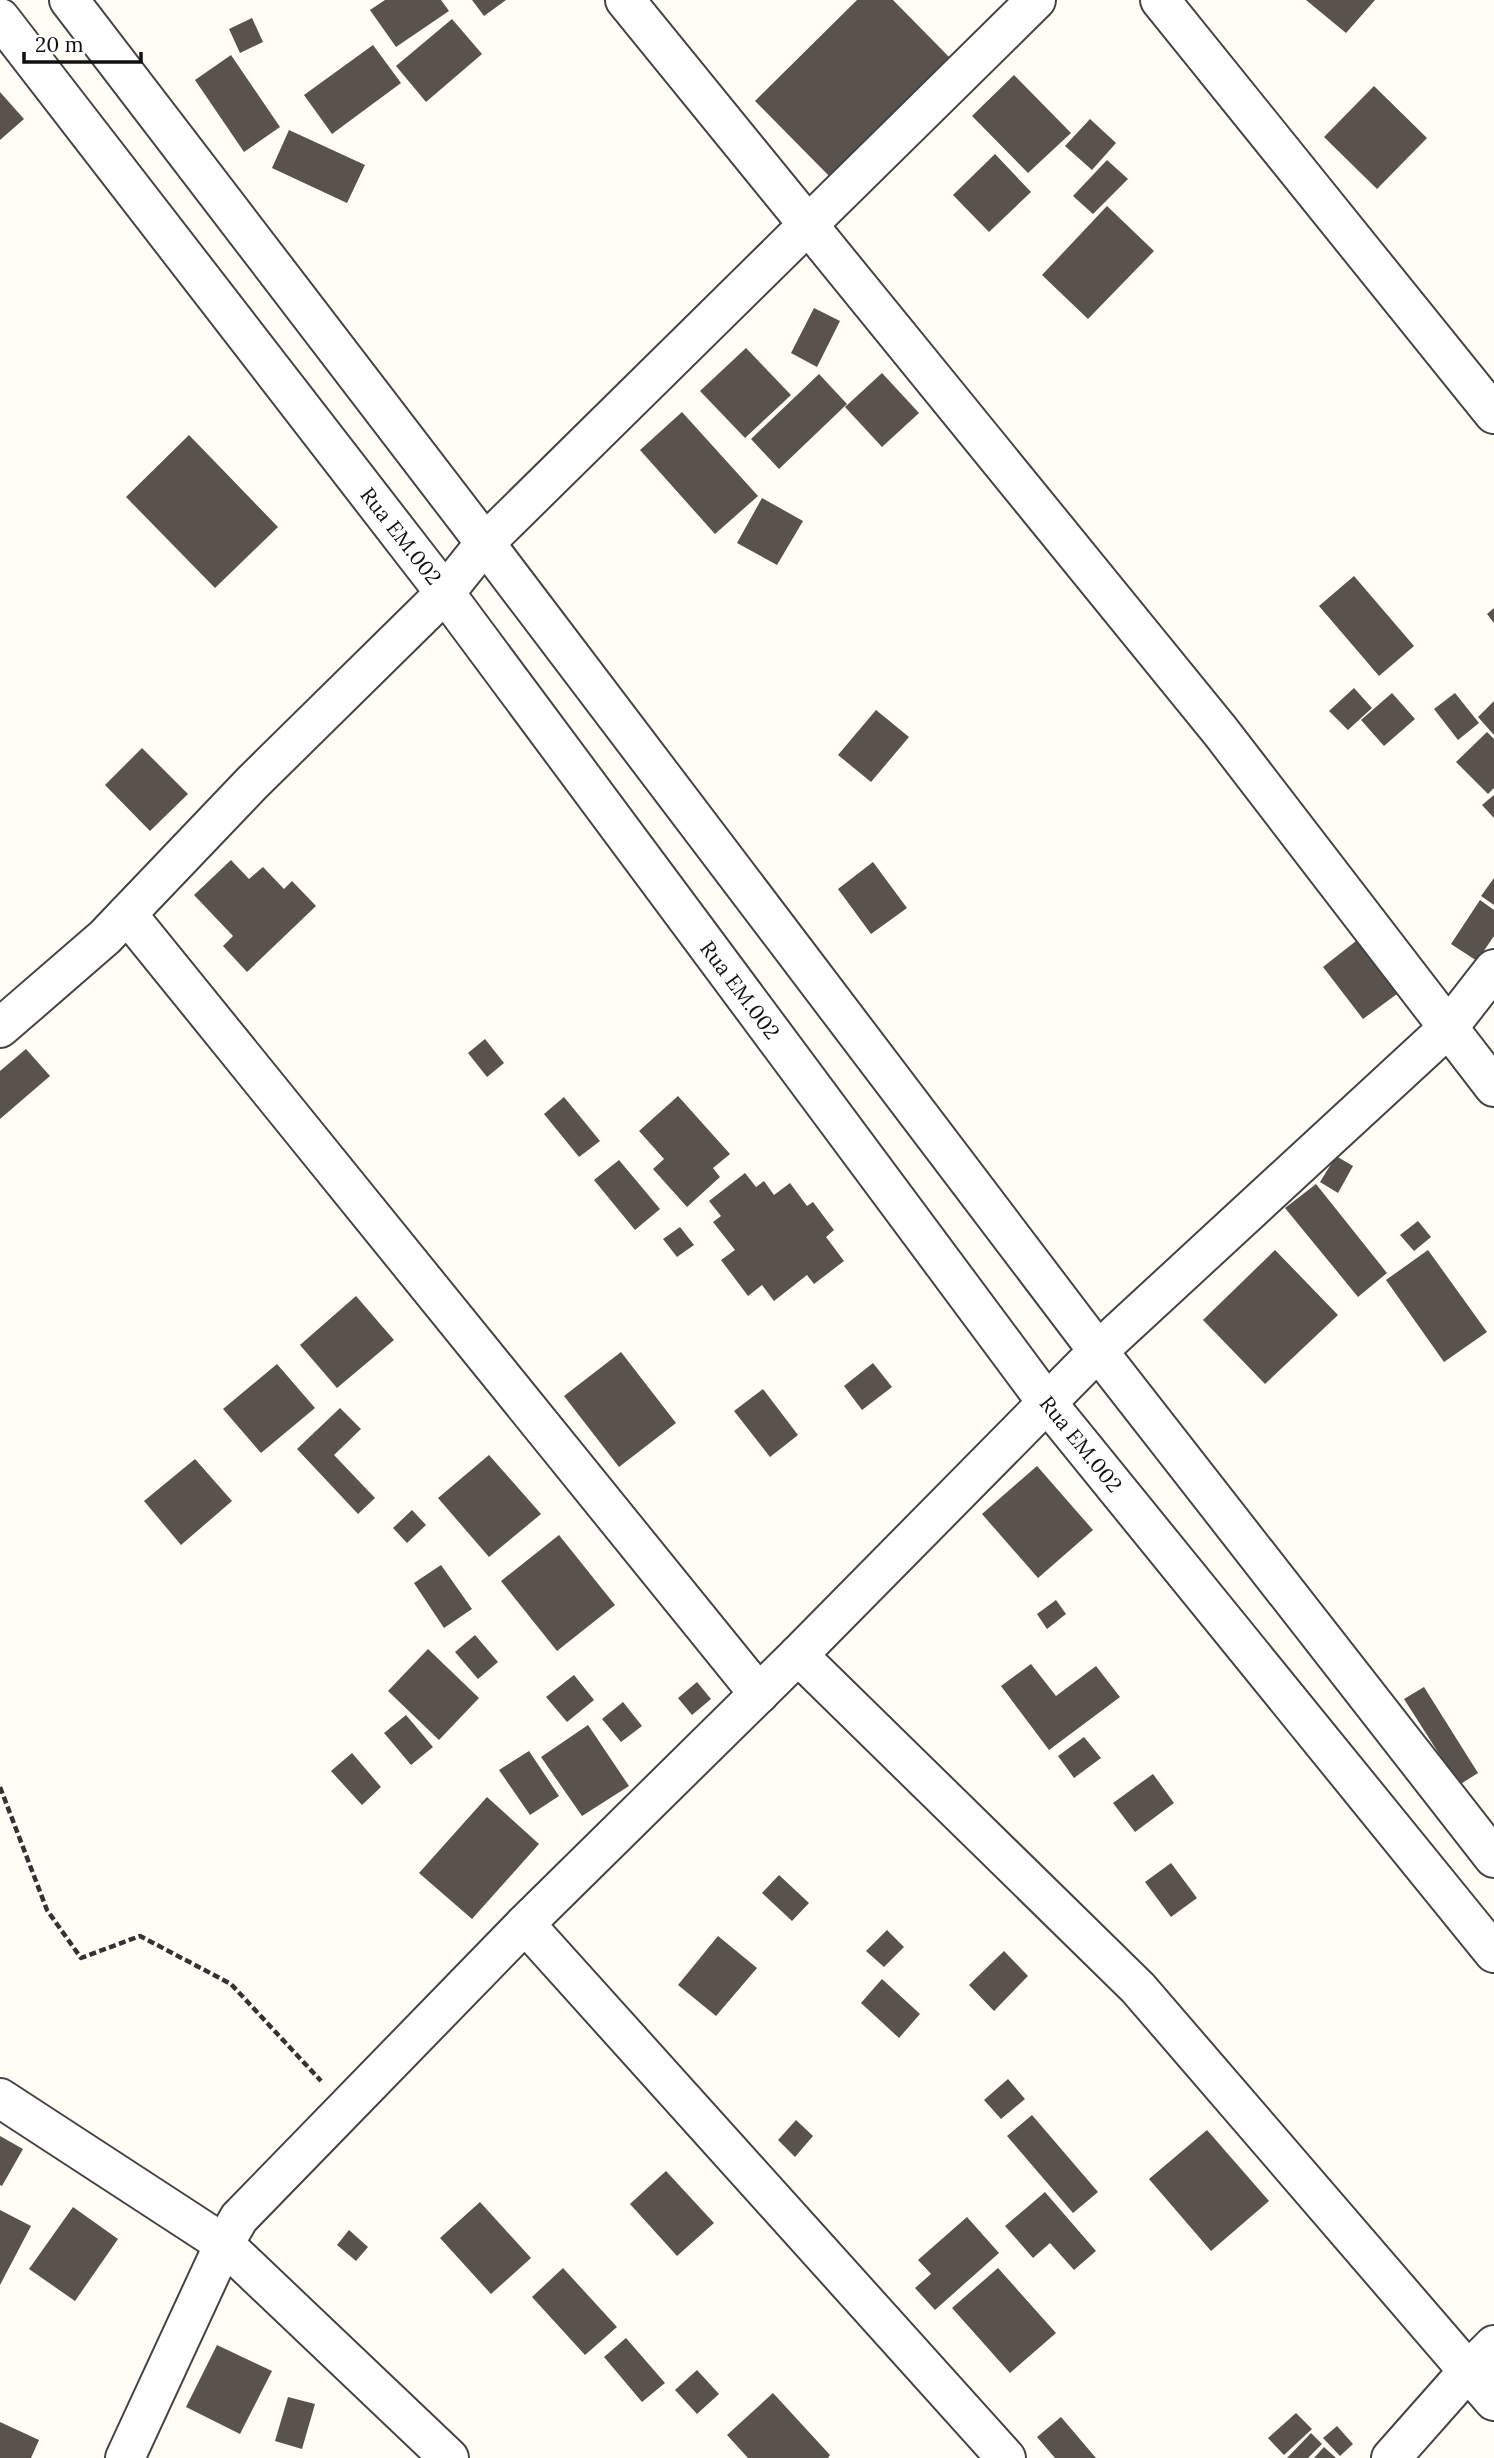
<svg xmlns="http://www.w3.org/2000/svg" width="1494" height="2458" font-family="Lora,serif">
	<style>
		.building { fill: #5a524d }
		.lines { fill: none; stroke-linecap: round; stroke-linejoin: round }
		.minor-casing { stroke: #444; stroke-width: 42 }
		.path { stroke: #333; stroke-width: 4.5; stroke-dasharray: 7 3.5; stroke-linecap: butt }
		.minor { stroke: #fff; stroke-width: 38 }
		.labels { text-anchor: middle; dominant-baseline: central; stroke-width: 7; stroke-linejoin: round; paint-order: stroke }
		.street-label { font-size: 21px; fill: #111; stroke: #fff }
	</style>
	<rect width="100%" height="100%" fill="#fffdf5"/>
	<g class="building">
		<polygon points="385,0 441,0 449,11 396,47 370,10"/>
		<polygon points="472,0 506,0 484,16"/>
		<polygon points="857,0 893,0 954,62 834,181 755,101"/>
		<polygon points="1306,0 1375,0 1346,33"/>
		<polygon points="252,18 263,42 240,53 229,29"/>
		<polygon points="452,19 482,54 426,102 396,66"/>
		<polygon points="373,45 401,83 332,134 304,95"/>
		<polygon points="231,55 280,127 244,152 195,80"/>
		<polygon points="1014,75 1071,133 1028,173 972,116"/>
		<polygon points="1374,86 1427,138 1377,189 1324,137"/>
		<polygon points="0,92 24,119 0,140"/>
		<polygon points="1090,119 1116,143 1092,170 1065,146"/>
		<polygon points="289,130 365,165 347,203 272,168"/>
		<polygon points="995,154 1031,192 989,232 953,195"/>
		<polygon points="1107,160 1128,179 1093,214 1073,196"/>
		<polygon points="1107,206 1154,251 1088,319 1042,275"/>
		<polygon points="814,308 840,321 817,367 791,353"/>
		<polygon points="746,348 791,395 745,438 700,391"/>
		<polygon points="882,373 919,413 882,447 845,407"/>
		<polygon points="819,374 847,404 779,469 751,439"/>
		<polygon points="682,412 758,496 715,534 640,450"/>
		<polygon points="189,435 278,527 215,588 126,497"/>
		<polygon points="762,498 803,521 777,565 737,543"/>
		<polygon points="1354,576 1414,646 1379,676 1319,606"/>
		<polygon points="1494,608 1494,623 1487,614"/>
		<polygon points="1354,688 1372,708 1348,730 1329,711"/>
		<polygon points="1392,693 1415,719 1384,746 1361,720"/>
		<polygon points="1455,693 1479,723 1458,740 1434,709"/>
		<polygon points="1494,701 1494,735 1478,717"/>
		<polygon points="876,710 909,737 871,782 838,755"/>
		<polygon points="1487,732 1494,739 1494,788 1488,794 1456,762"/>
		<polygon points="142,748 188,794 150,831 105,785"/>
		<polygon points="1494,795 1494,818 1482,805"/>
		<polygon points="231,860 249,879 263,867 284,889 292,881 316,906 247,972 223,946 233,936 194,895"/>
		<polygon points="873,862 907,908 871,934 838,889"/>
		<polygon points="1494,878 1494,905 1481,896"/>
		<polygon points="1480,900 1494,910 1494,936 1477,961 1451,944"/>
		<polygon points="1356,941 1397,994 1363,1019 1323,967"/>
		<polygon points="485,1039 504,1063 487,1077 468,1053"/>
		<polygon points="26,1049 50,1076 0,1119 0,1071"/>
		<polygon points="678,1096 730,1154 713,1168 720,1177 687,1207 653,1169 664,1159 639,1131"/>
		<polygon points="564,1097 600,1141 579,1157 544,1114"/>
		<polygon points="1336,1156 1353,1166 1338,1193 1320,1182"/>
		<polygon points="619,1160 660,1209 635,1230 594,1180"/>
		<polygon points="745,1173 756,1187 764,1181 774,1195 790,1183 807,1206 813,1202 834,1230 826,1237 844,1261 814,1284 807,1275 774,1301 762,1285 748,1296 721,1260 735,1250 713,1222 721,1216 709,1201"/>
		<polygon points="1316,1184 1387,1273 1358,1297 1285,1208"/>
		<polygon points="1418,1221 1431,1237 1414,1251 1400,1235"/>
		<polygon points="680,1227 694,1245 677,1257 663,1239"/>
		<polygon points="1275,1250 1338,1315 1265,1384 1203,1320"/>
		<polygon points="1428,1250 1487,1332 1444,1362 1386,1280"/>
		<polygon points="356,1296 394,1340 337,1388 300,1345"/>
		<polygon points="621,1352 676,1423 619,1467 564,1396"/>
		<polygon points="873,1363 892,1387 862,1410 844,1386"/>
		<polygon points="277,1364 315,1408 261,1453 223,1409"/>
		<polygon points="763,1389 798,1435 770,1457 734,1411"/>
		<polygon points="340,1408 361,1429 334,1455 375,1498 358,1514 297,1449"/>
		<polygon points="489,1455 541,1514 489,1557 438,1498"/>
		<polygon points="195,1459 232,1501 181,1545 144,1501"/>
		<polygon points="1037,1466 1093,1530 1038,1578 982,1514"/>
		<polygon points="412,1510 426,1525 407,1543 393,1528"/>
		<polygon points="559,1535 615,1605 557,1651 501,1581"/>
		<polygon points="441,1565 472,1609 444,1628 414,1583"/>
		<polygon points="1056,1600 1066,1614 1047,1629 1037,1614"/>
		<polygon points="475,1635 498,1662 478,1679 455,1652"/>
		<polygon points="428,1649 479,1698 439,1740 388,1691"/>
		<polygon points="1031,1664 1056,1696 1096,1666 1120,1697 1049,1750 1001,1686"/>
		<polygon points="574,1675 594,1700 567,1722 546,1697"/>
		<polygon points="697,1682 711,1699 692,1715 678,1698"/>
		<polygon points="1424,1687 1478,1773 1459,1785 1404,1699"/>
		<polygon points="623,1702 642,1726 621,1742 602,1719"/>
		<polygon points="406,1715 433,1747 411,1765 384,1733"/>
		<polygon points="588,1725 629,1786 582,1816 541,1757"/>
		<polygon points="1084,1737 1101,1758 1074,1778 1058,1756"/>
		<polygon points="529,1751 559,1796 530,1815 499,1770"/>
		<polygon points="352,1753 381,1787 362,1805 331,1771"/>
		<polygon points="1153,1774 1174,1803 1135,1832 1113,1803"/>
		<polygon points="487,1797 539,1844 472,1919 419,1873"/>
		<polygon points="1171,1863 1197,1898 1171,1917 1145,1882"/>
		<polygon points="779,1875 809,1903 792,1921 762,1893"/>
		<polygon points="887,1930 904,1947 884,1967 866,1951"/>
		<polygon points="718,1936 757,1968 716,2016 678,1985"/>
		<polygon points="1004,1951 1028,1976 994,2011 969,1985"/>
		<polygon points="882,1979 920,2014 899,2038 861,2003"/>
		<polygon points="1008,2079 1025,2099 1001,2119 984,2100"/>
		<polygon points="1032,2115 1098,2192 1073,2213 1007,2136"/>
		<polygon points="796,2120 813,2136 795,2157 778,2140"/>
		<polygon points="1207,2130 1269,2201 1211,2251 1149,2179"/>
		<polygon points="0,2136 23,2149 2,2186 0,2185"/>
		<polygon points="666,2171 714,2223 677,2256 630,2204"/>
		<polygon points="1045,2192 1096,2251 1074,2270 1050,2243 1033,2258 1005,2226"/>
		<polygon points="480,2202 531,2258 491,2294 440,2238"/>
		<polygon points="73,2207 118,2239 75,2301 29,2269"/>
		<polygon points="0,2210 31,2226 0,2285"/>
		<polygon points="967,2217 999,2253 935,2310 915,2288 931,2274 918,2260"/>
		<polygon points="349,2230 368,2247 356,2261 337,2245"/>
		<polygon points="563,2268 617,2327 585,2355 532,2297"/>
		<polygon points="998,2268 1056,2333 1010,2373 952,2308"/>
		<polygon points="626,2338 665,2383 642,2402 604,2357"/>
		<polygon points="217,2345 272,2371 240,2434 186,2407"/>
		<polygon points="697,2370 719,2394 697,2414 675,2390"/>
		<polygon points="773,2393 830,2455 828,2458 748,2458 727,2435"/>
		<polygon points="288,2397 315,2404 302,2449 275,2441"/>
		<polygon points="1296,2413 1312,2429 1284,2455 1268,2438"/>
		<polygon points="1061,2417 1096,2458 1055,2458 1037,2437"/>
		<polygon points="0,2422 39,2440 31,2458 0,2458"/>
		<polygon points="1337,2426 1353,2444 1340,2456 1323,2438"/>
		<polygon points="1311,2433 1322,2444 1308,2458 1287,2458"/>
		<polygon points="1324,2447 1336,2458 1314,2458"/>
	</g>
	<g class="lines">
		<defs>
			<g id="minor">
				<polyline points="69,0 485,543 1098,1351 1494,1858"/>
				<polyline points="625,0 1221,732 1494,1087"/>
				<polyline points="1160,0 1494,414"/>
				<polyline points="0,18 445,593 1048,1404 1494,1953"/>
				<polyline points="127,914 759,1694"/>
				<polyline points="0,1028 105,937 252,783 445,593 485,543 1036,0"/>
				<polyline points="798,1655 1138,1988 1494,2401"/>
				<polyline points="525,1924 1006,2458"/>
				<polyline points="0,2098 224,2244 449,2458"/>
				<polyline points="125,2458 224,2244 239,2218 525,1924 798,1655 1098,1351 1448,1028 1494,969"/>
				<polyline points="1391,2458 1468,2371 1494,2345"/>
			</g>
		</defs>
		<use href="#minor" class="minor-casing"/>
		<polyline class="path" points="0,1787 47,1910 81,1958 140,1936 231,1984 321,2081"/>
		<use href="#minor" class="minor"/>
	</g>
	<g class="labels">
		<g class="street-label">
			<text transform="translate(401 536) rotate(52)">Rua EM.002</text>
			<text transform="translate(740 990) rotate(53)">Rua EM.002</text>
			<text transform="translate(1081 1444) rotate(51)">Rua EM.002</text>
		</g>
	</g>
	<path d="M24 52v10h117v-10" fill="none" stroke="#111111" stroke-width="3.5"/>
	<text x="35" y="52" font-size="21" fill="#111111" stroke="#ffffff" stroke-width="5" paint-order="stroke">20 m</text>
</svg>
